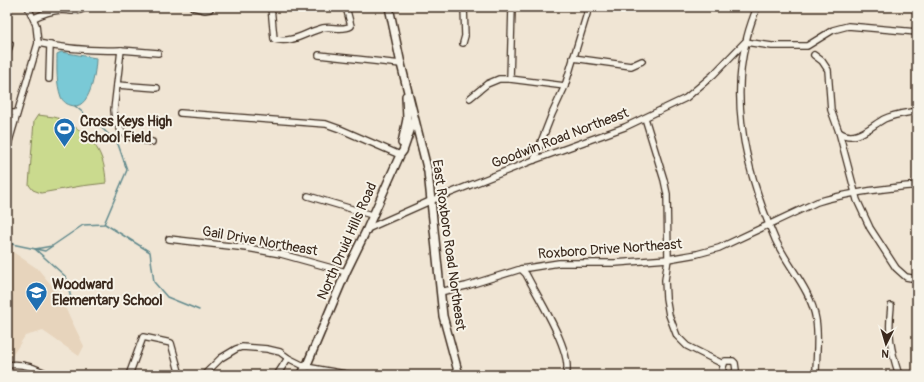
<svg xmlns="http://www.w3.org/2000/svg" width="924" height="382" font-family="Pangolin,sans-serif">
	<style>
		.built { fill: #e7d4bc }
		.green { fill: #cada8e; stroke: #828256 }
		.water { fill: #7ac9d6; stroke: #61898c }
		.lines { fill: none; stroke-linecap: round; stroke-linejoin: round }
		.stream { stroke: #61898c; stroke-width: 1.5 }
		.minor-casing { stroke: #3b2a1e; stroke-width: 8 }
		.major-casing { stroke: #3b2a1e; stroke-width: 10 }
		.minor { stroke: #f7f3e8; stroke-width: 5.5 }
		.major { stroke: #f7f3e8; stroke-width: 7 }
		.labels { text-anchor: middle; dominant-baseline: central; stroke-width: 4; stroke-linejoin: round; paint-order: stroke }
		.poi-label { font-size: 14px; font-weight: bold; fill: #3b2a1e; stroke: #f7f3e8; text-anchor: start }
		.street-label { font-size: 14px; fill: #3b2a1e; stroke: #f7f3e8 }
	</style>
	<rect width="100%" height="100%" fill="#f0e5d4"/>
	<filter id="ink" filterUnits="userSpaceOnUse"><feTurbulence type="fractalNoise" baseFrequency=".025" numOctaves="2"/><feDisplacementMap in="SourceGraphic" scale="8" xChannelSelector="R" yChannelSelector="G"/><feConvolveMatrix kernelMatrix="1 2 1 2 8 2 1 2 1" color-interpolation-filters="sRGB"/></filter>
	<g filter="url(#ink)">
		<polygon class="built" points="7,248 38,269 58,293 84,346 79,356 43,331 25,336 10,359 7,359"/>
		<path class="green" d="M38 115C43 116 49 116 54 117 59 118 64 121 68 123 94 137 105 154 106 183L81 186 41 193 33 190 29 185 34 121Z"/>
		<path class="water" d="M61 52 96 58C96 71 90 113 70 105 66 104 62 100 61 97 56 83 57 68 57 54Z"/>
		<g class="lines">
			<g class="stream">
				<polyline points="105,224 150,252 154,282 167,297 199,310"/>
				<polyline points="7,243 45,251 83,225 104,224 127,170 118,144 104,130 75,106"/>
				<polyline points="52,246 35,249 65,276 71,298"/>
			</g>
			<defs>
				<g id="minor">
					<polyline points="193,7 205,10 210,9 210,7"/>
					<path d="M271 7 274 39C293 44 306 32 323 28 332 26 343 31 351 26L346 7"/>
					<path d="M757 7C753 18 748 30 746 42 729 108 749 179 775 239 788 267 811 289 816 320 819 338 816 357 816 375"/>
					<path d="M34 18C42 14 51 11 60 10 69 10 78 14 85 7"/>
					<path d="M38 43C66 49 93 51 121 50L114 110 115 120 122 132 132 138 152 142"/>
					<polyline points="463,43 465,36 464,7"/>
					<polyline points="7,44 10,44 7,54"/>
					<polyline points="121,50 158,53"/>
					<polyline points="319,55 401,64"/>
					<polyline points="814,55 822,61 828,70 831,110 839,132 857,200 870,228 896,268 906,277 917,279"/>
					<polyline points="573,58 631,66 642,61"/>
					<polyline points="49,79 50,45"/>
					<polyline points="510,79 512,7"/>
					<polyline points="117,85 157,88"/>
					<polyline points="470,98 487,84 499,79 510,79 565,86"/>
					<polyline points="7,113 17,113"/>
					<polyline points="180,113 326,124 340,129 400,155"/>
					<polyline points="7,118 15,119"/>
					<polyline points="645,118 664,180 667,194 668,259 665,280 666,298 669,315 677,336 687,346 723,364"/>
					<path d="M839 132C855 144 871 126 884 119 894 114 906 113 917 111"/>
					<polyline points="7,148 38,43 36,25 28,7"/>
					<polyline points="534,160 552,114 565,86 589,7"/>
					<polyline points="308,196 372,215"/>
					<polyline points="367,229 430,201 534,160 625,127 686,98 713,75 745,42 772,46 807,46 833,30 848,26 917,32"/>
					<polyline points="169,239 247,248 281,254 346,272"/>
					<path d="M521 269 526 274C537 296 574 353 566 375"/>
					<path d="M440 292 466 286 521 269 559 263H615L668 259 697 254 719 248 817 202C850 192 883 189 917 185"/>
					<path d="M891 306C888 334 890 348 899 375"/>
					<path d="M7 365C24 363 35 368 50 375"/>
					<polyline points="129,375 143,337 171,343 180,375"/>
					<polyline points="204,375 221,358 236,349 242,347 267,349 280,352 288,358 306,367 351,375"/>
					<polyline points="277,375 288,358"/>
					<polyline points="726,375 722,370 725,361 733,361 735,363 736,370 733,375"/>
				</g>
				<g id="major">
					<polyline points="389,7 401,64 428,172 443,316 459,375"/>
					<polyline points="402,143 407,119 406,96"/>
					<polyline points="301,375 306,367 346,272 367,229 400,155 403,151 414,119"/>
				</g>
			</defs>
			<use href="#minor" class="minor-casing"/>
			<use href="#major" class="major-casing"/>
			<use href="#minor" class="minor"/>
			<use href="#major" class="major"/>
		</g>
	</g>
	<defs>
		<symbol id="stadium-pin" viewBox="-11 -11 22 30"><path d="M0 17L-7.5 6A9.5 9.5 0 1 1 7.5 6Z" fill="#1f6fb2" stroke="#f7f3e8"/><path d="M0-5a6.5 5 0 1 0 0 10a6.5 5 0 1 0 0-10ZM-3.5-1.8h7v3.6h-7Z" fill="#fff"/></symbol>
		<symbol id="school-pin" viewBox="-11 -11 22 30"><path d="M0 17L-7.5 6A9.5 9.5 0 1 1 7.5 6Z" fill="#1f6fb2" stroke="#f7f3e8"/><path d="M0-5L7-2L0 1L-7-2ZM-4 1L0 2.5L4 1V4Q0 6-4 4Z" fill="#fff"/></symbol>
	</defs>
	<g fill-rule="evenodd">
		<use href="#stadium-pin" x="52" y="116" width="25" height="34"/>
		<use href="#school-pin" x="24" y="280" width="25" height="34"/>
	</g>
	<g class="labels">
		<g class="poi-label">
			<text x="80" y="121">Cross Keys High<tspan x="80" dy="16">School Field</tspan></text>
			<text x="52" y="284">Woodward<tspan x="52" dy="16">Elementary School</tspan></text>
		</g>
		<g class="street-label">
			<text transform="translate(560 138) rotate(-21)">Goodwin Road Northeast</text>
			<text transform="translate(260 241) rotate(10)">Gail Drive Northeast</text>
			<text transform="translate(347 241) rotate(-66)">North Druid Hills Road</text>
			<text transform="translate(449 245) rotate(82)">East Roxboro Road Northeast</text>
			<text transform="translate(610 249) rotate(-4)">Roxboro Drive Northeast</text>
		</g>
	</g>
	<rect width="924" height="382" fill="none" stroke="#f7f3e8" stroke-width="24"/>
	<rect x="12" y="12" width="900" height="358" fill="none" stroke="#3b2a1e" stroke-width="1.5" filter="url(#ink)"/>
	<g transform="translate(886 344) rotate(185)" stroke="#f7f3e8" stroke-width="3" paint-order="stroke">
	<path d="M0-3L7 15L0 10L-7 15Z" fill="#3b2a1e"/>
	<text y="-6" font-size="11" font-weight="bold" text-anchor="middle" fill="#3b2a1e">N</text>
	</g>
</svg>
